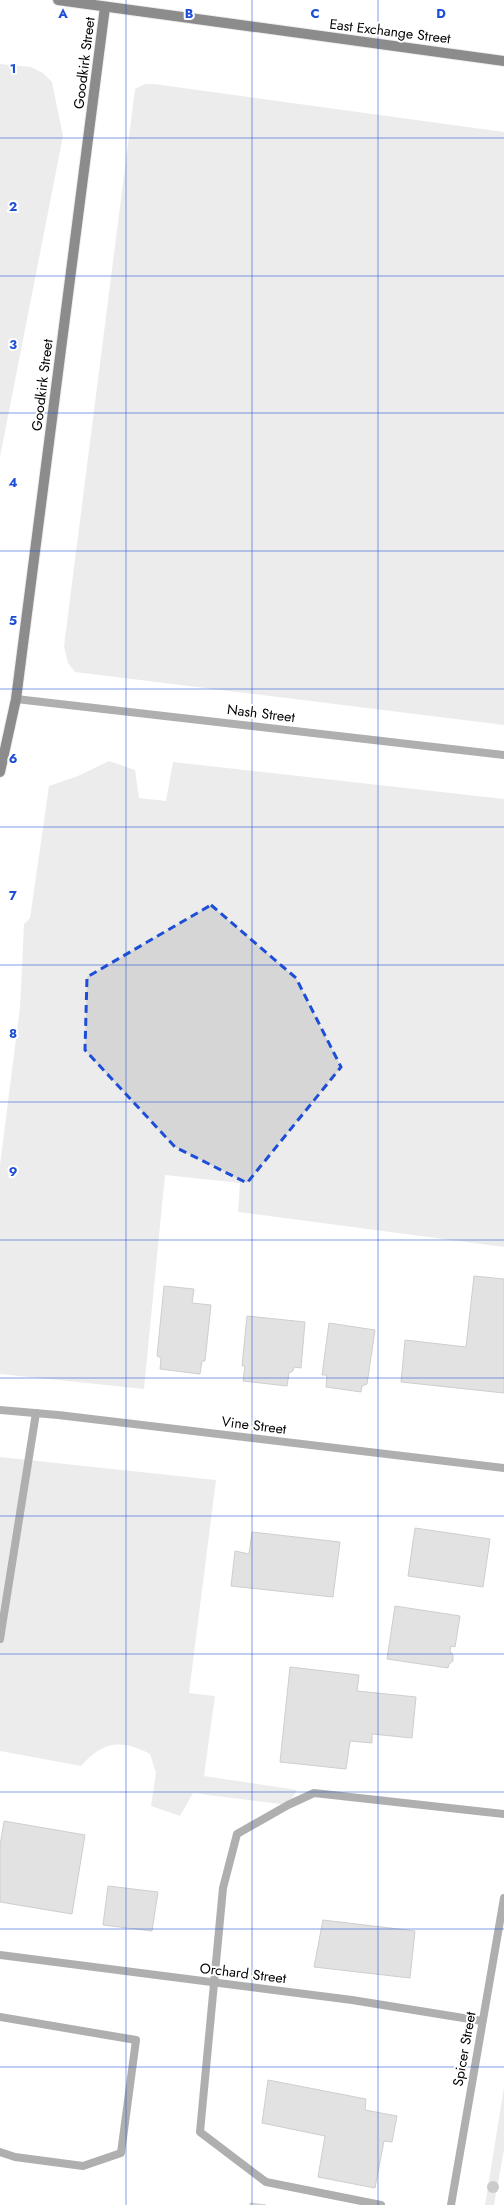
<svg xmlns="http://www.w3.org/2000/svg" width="504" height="2205" font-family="Jost,sans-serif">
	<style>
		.green { fill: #d6d6d6 }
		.building { fill: #bfbfbf; stroke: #939393 }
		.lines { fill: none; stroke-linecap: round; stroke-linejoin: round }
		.primary-casing { stroke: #dbdbdb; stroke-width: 12 }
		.service { stroke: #4f4f4f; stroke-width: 8 }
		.minor { stroke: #4f4f4f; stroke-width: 8 }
		.tertiary { stroke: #4f4f4f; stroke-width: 8 }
		.primary { stroke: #000; stroke-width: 10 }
		.tree { fill: #8c8c8c }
		.marked { fill: none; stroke: #1d4ed8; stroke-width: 3; stroke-dasharray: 8 5; stroke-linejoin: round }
		.grid { fill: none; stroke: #1d4ed8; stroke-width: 1; stroke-opacity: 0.55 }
		.labels { text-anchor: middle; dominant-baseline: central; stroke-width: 4; stroke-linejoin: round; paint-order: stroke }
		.street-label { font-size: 14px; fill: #000; stroke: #fff }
		.grid-label { font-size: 13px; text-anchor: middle; font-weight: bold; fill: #1d4ed8; stroke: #fff; stroke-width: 4; stroke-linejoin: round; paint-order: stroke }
	</style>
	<rect width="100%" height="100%" fill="#fff"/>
	<g class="green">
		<polygon points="0,64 31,67 43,73 52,82 63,136 0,457"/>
		<polygon points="145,84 154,84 504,132 504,725 75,672 68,663 64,646 135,89"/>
		<polygon points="109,761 135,770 139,798 166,801 173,762 504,799 504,1247 238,1212 240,1183 165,1175 144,1389 0,1374 0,1165 20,1007 24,924 30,918 49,786 78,776"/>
		<path d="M0 1457 216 1480 189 1693 215 1696 204 1776 297 1790 288 1805 193 1793 180 1816 151 1806 156 1773 150 1754C121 1739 103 1741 81 1766L0 1751Z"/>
		<polygon points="504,2087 504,2150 494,2205 485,2205"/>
	</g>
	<g class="building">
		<polygon points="474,1276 504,1279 504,1393 401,1382 405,1340 466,1347"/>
		<polygon points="164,1286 194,1289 192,1303 211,1305 205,1361 202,1361 200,1374 160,1369 161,1358 157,1356"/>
		<polygon points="247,1316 305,1322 301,1368 294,1367 293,1371 289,1373 287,1386 243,1381 245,1366 242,1366"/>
		<polygon points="329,1323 375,1330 367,1384 362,1386 361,1392 326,1387 327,1375 322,1375"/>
		<polygon points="415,1528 490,1539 483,1587 408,1576"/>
		<polygon points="252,1532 340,1542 333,1597 231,1586 235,1551 249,1554"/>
		<polygon points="395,1606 460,1616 455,1647 451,1646 450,1651 453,1655 453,1661 449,1664 448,1668 387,1659"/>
		<polygon points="290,1667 359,1675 357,1691 416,1697 412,1738 372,1734 372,1743 350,1741 346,1769 280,1762"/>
		<polygon points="4,1821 85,1835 72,1914 0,1902 0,1846"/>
		<polygon points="108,1886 158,1892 152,1931 103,1925"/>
		<polygon points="323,1920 415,1931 410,1978 314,1967"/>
		<polygon points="268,2080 366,2099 365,2110 397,2116 392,2142 384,2141 375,2188 318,2177 325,2136 262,2123"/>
		<polygon points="250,2203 266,2205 250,2205"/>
	</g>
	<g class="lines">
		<defs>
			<g id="primary">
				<polyline points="58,0 504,61"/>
				<polyline points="0,772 16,699 105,7"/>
			</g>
		</defs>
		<use href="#primary" class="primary-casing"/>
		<g class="service">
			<polyline points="0,1639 36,1413"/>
			<polyline points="0,2017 136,2040 121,2153 83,2166 15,2157 0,2152"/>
			<polyline points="381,2205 266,2182 200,2132 223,1888 237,1834 288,1805 314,1793 504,1814"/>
		</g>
		<g class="minor">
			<polyline points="16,699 504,755"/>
			<polyline points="0,1410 58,1415 504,1468"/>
			<polyline points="0,1955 352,2000 482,2021"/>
		</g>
		<polyline class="tertiary" points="451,2205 504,1898"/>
		<use href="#primary" class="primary"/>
	</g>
	<circle class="tree" cx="493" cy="2187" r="6"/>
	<path d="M0 0H504V2205H0ZM211 905 296 978 341 1067 247 1183 175 1147 85 1050 87 977Z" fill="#fff" fill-opacity=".55" fill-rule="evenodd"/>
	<path class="marked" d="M211 905 296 978 341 1067 247 1183 175 1147 85 1050 87 977Z"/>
	<path class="grid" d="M126 0V2205M252 0V2205M378 0V2205M0 138H504M0 276H504M0 413H504M0 551H504M0 689H504M0 827H504M0 965H504M0 1102H504M0 1240H504M0 1378H504M0 1516H504M0 1654H504M0 1792H504M0 1929H504M0 2067H504"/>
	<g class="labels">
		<g class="street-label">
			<text transform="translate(390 31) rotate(7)">East Exchange Street</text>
			<text transform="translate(84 63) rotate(-83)">Goodkirk Street</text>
			<text transform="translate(42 385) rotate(-83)">Goodkirk Street</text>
			<text transform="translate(261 713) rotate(7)">Nash Street</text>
			<text transform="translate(254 1425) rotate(7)">Vine Street</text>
			<text transform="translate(243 1973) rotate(7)">Orchard Street</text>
			<text transform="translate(464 2049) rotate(-80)">Spicer Street</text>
		</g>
	</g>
	<g class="grid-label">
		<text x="63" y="18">A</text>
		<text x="189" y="18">B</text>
		<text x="315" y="18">C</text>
		<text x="441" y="18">D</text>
		<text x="13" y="73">1</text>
		<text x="13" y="211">2</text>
		<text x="13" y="349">3</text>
		<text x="13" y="487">4</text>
		<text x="13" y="625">5</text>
		<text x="13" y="763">6</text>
		<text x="13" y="900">7</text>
		<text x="13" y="1038">8</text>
		<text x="13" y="1176">9</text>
	</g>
</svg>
